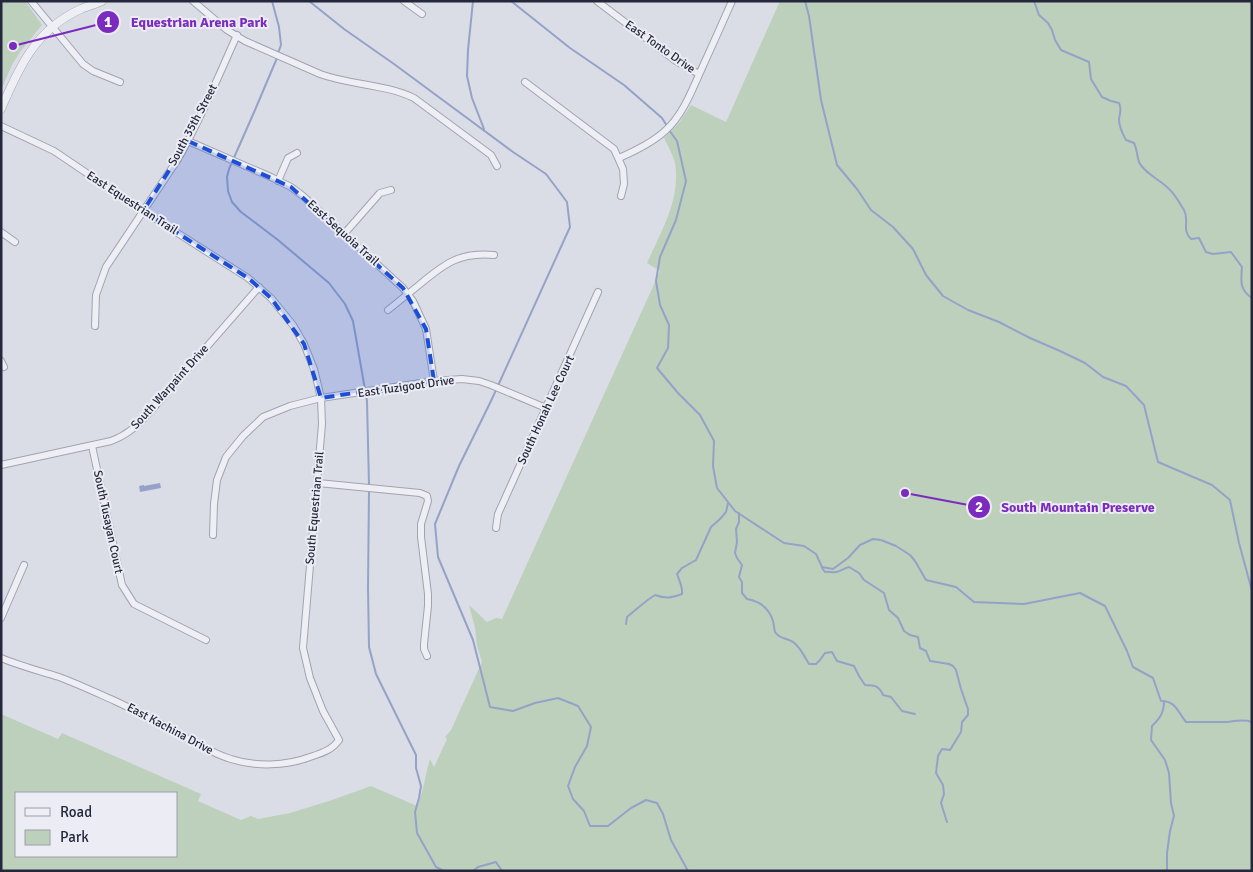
<svg xmlns="http://www.w3.org/2000/svg" width="1253" height="872" font-family="Signika,sans-serif">
	<style>
		.green { fill: #bdd0bc; fill-rule: evenodd }
		.water { fill: #95a2c8 }
		.lines { fill: none; stroke-linecap: round; stroke-linejoin: round }
		.stream { stroke: #95a2c8; stroke-width: 2 }
		.minor-casing { stroke: #a1a3b0; stroke-width: 8 }
		.tertiary-casing { stroke: #a1a3b0; stroke-width: 9 }
		.minor { stroke: #eeeff5; stroke-width: 6 }
		.tertiary { stroke: #eeeff5; stroke-width: 8 }
		.marked { fill: #1d4ed8; fill-opacity: 0.2; stroke: #1d4ed8; stroke-width: 4; stroke-dasharray: 10 6; stroke-linejoin: round }
		.labels { text-anchor: middle; dominant-baseline: central; stroke-width: 4; stroke-linejoin: round; paint-order: stroke }
		.street-label { font-size: 12px; fill: #25283c; stroke: #ebecf4 }
		.leader { fill: none; stroke: #7b2cbf; stroke-width: 2 }
		.callout-dot { fill: #7b2cbf; stroke: #ebecf4; stroke-width: 2 }
		.mark-label { font-size: 15px; text-anchor: middle; font-weight: bold; fill: #fff }
		.callout-label { font-size: 14px; text-anchor: middle; font-weight: bold; fill: #7b2cbf; stroke: #ebecf4; stroke-width: 4; stroke-linejoin: round; paint-order: stroke }
	</style>
	<rect width="100%" height="100%" fill="#dbdde6"/>
	<g class="green">
		<polygon points="1,1 25,1 42,25 20,52 12,65 1,90"/>
		<path d="M780 1H1252V871H1V714L58 739 62 733 201 794 198 801 241 820 251 816 258 819 290 813 332 800 371 786 417 806C424 791 425 775 430 759L434 767 447 739 445 737 451 730 482 662 477 646 475 628 469 605 487 622 496 618 502 619 660 271 647 263C661 232 681 199 675 163 673 155 668 146 664 138L679 123 691 105 726 122ZM16 793H176V856H16Z"/>
	</g>
	<polygon class="water" points="160,483 161,488 140,492 139,486 144,485 144,486"/>
	<g class="lines">
		<g class="stream">
			<polyline points="272,1 279,27 281,45 278,53"/>
			<polyline points="309,1 344,29 394,64 513,152 546,174 567,202 570,227 491,401 459,466 435,524 438,557 473,640 490,707 513,711 535,703 558,698 578,706 591,727 587,746 575,767 568,786 573,799 584,811 590,826 608,826 631,808 646,800 657,803 663,814 671,840 688,871"/>
			<polyline points="473,1 468,50 467,76 472,98 484,129"/>
			<polyline points="511,1 570,48 624,85 662,118 667,126"/>
			<polyline points="805,1 809,16 821,100 837,165 857,189 871,210 893,227 913,249 926,275 943,296 968,310 999,322 1030,338 1060,351 1085,363 1103,377 1126,386 1144,405 1158,462 1212,485 1230,500 1239,543 1252,591"/>
			<path d="M1034 1 1039 15 1048 23 1052 30 1055 40 1061 50 1089 62 1091 79 1102 97 1111 101 1119 103C1122 110 1120 112 1119 119 1119 127 1122 133 1126 140L1134 143C1137 149 1137 156 1139 162 1144 173 1159 179 1168 188 1175 194 1179 202 1184 210 1190 221 1181 229 1191 239L1199 238 1206 252 1213 254 1231 252 1242 267C1241 281 1239 289 1252 298"/>
			<polyline points="277,58 255,110 229,169 227,177 228,191 232,202 241,212 278,240 329,283 345,304 353,321 367,401 369,485"/>
			<path d="M669 130 677 141 686 181 676 220 660 257 656 281 660 305 669 325 668 348 657 368 678 393 700 415 714 441 713 466 717 488 735 511 784 543 804 546 816 554 822 567 833 569 848 558 860 545 873 539 881 540 896 546 910 555 915 561 926 580 956 587 974 602 1024 604 1080 593 1105 606 1127 651 1133 667 1153 678 1161 701C1176 701 1177 711 1186 722 1200 722 1214 722 1227 722 1236 721 1243 719 1252 722"/>
			<polyline points="369,490 368,588 369,647 376,674 416,755 416,768 421,786 419,798 415,812 417,833 436,867 444,871"/>
			<path d="M739 513V522L736 529 737 542 735 553 737 558 742 565 739 577 742 582V593L747 599C759 601 769 608 773 621 774 624 774 629 775 632 779 638 784 638 789 640 798 643 804 656 809 664H816L820 660 825 653 832 652 837 661 854 666 859 676 865 685C875 685 879 686 883 695L891 697 902 711 915 714"/>
			<path d="M822 568 825 572C829 571 832 573 836 572 840 572 844 568 849 567L859 573 864 580 884 593 889 610 898 618 904 631 910 635 918 637 920 648 926 651 930 661 949 664 953 666 956 670 961 689 968 709V715L962 722 961 732 950 750 942 749 938 756 936 773 943 785 944 794 941 803 947 822"/>
			<path d="M626 624 627 617C636 610 645 601 655 595 666 599 671 598 682 594 683 587 679 580 677 574L682 568 696 560 711 527 720 519 726 512 728 503"/>
			<path d="M1164 701C1164 713 1160 718 1152 726L1151 740 1165 760 1169 773 1171 803 1174 816 1170 831 1167 853V871"/>
			<polyline points="473,871 478,867 496,862 502,871"/>
		</g>
		<defs>
			<g id="minor">
				<polyline points="31,1 83,64 93,71 120,82"/>
				<path d="M193 1 227 30 245 41 320 74C350 85 385 84 414 98L491 155 497 166"/>
				<polyline points="404,1 422,14"/>
				<polyline points="597,1 676,61 699,74"/>
				<polyline points="525,82 614,149 623,169 624,184 621,196"/>
				<path d="M1 126 54 151 143 211 248 278 271 298 293 325 304 344 314 369 321 398 322 424 303 648 310 678 323 711 339 740C332 750 322 753 310 757 286 766 256 767 231 759 214 754 199 745 183 736 161 724 139 712 115 701 97 693 78 684 59 677 40 671 20 666 1 658"/>
				<polyline points="188,141 271,177 291,187 303,196 403,288 413,301 426,329 434,381"/>
				<path d="M619 158C635 151 652 143 665 131 683 115 692 90 702 68 712 46 722 24 732 1"/>
				<polyline points="278,181 288,158 297,153"/>
				<polyline points="1,232 15,242"/>
				<polyline points="344,234 380,193 391,190"/>
				<path d="M388 310C398 302 409 293 419 285 444 264 459 252 494 255"/>
				<path d="M95 326 96 295 106 267 178 159C201 119 218 77 237 35"/>
				<polyline points="1,361 4,367"/>
				<polyline points="92,446 122,585 134,604 206,640"/>
				<path d="M1 465 111 441C127 435 137 426 149 413L259 287"/>
				<polyline points="318,483 420,493 427,496 428,501 421,524 421,537 428,594 428,606 424,644 424,649 427,656"/>
				<polyline points="496,528 498,514 598,292"/>
				<polyline points="213,535 214,504 217,480 226,457 243,436 263,417 290,406 321,398 434,381 462,379 479,381 491,385 546,408"/>
				<polyline points="1,618 24,565"/>
			</g>
			<path id="tertiary" d="M1 109C19 67 36 29 81 9 88 6 95 4 102 1"/>
		</defs>
		<use href="#minor" class="minor-casing"/>
		<use href="#tertiary" class="tertiary-casing"/>
		<use href="#minor" class="minor"/>
		<use href="#tertiary" class="tertiary"/>
	</g>
	<path class="marked" d="M188 141 291 187 403 288 426 329 434 381 321 398 304 344 271 298 248 278 143 211Z"/>
	<g class="labels">
		<g class="street-label">
			<text transform="translate(660 47) rotate(35)">East Tonto Drive</text>
			<text transform="translate(193 125) rotate(-62)">South 35th Street</text>
			<text transform="translate(132 203) rotate(33)">East Equestrian Trail</text>
			<text transform="translate(343 233) rotate(42)">East Sequoia Trail</text>
			<text transform="translate(170 387) rotate(-48)">South Warpaint Drive</text>
			<text transform="translate(406 387) rotate(-8)">East Tuzigoot Drive</text>
			<text transform="translate(546 410) rotate(-65)">South Honah Lee Court</text>
			<text transform="translate(315 508) rotate(-85)">South Equestrian Trail</text>
			<text transform="translate(108 522) rotate(78)">South Tusayan Court</text>
			<text transform="translate(170 729) rotate(28)">East Kachina Drive</text>
		</g>
	</g>
	<path class="leader" d="M13 46L108 22M905 493L979 507"/>
	<g class="callout-dot">
		<circle cx="13" cy="46" r="5"/>
		<circle cx="905" cy="493" r="5"/>
		<circle cx="108" cy="22" r="12"/>
		<circle cx="979" cy="507" r="12"/>
	</g>
	<g class="mark-label">
		<text x="108" y="27">1</text>
		<text x="979" y="512">2</text>
	</g>
	<g class="callout-label">
		<text x="199" y="27">Equestrian Arena Park</text>
		<text x="1078" y="512">South Mountain Preserve</text>
	</g>
	<rect width="1253" height="872" fill="none" stroke="#25283c" stroke-width="5"/>
	<rect x="15" y="792" width="162" height="65" fill="#ebecf4" stroke="#9c9eaa"/>
	<rect x="25" y="808" width="25" height="8" fill="#eeeff5" stroke="#9c9eaa"/>
	<text x="60" y="817" font-size="15" fill="#25283c">Road</text>
	<rect x="25" y="830" width="25" height="15" fill="#bdd0bc" stroke="#9c9eaa"/>
	<text x="60" y="842" font-size="15" fill="#25283c">Park</text>
</svg>
